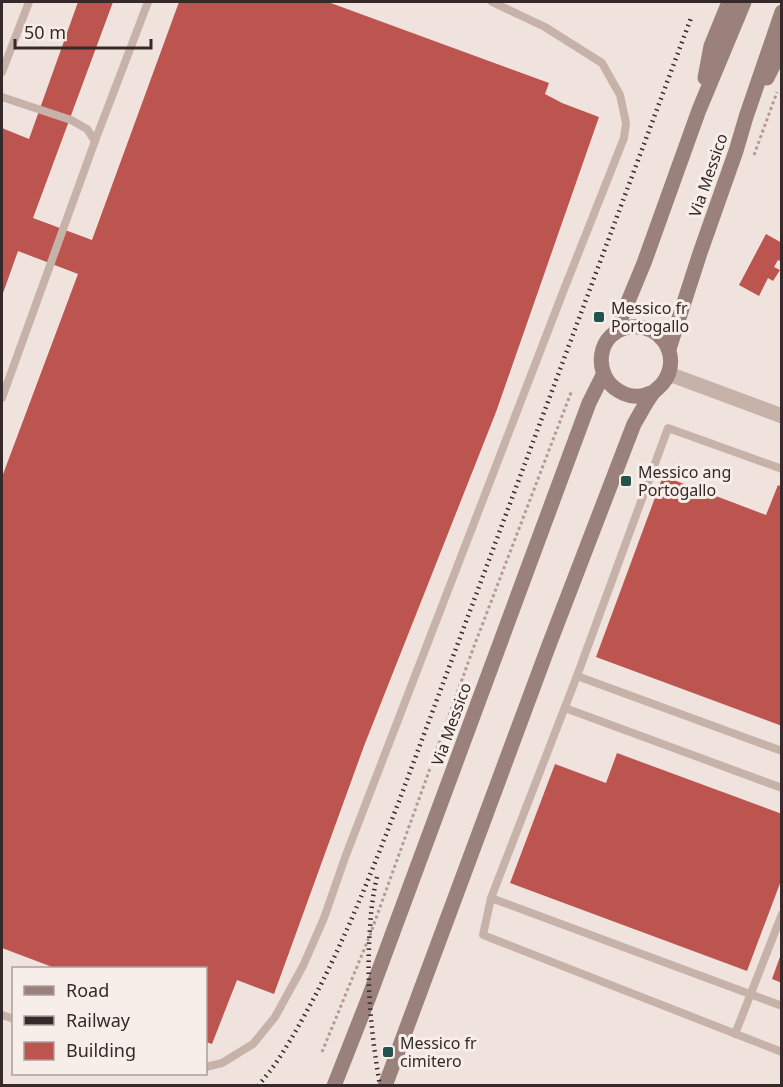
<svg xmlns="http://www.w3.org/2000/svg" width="783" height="1087" font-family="'Noto Sans',sans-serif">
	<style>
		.building { fill: #bc554f }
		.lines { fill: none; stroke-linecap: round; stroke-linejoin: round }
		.path { stroke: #b39b94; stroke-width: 3; stroke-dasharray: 3 3; stroke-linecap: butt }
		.lane { stroke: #c7b2aa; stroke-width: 8 }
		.street { stroke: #c7b2aa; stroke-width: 15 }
		.secondary { stroke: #9a817b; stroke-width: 15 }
		.rail { stroke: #352a29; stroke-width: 4.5; stroke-dasharray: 1.5 4.5; stroke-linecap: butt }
		.poi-dot { fill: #22534d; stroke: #f8eee9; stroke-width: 2 }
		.labels { text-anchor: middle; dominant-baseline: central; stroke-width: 6; stroke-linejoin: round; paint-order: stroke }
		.street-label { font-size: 16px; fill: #352a29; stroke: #f8eee9 }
		.poi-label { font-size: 16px; fill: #352a29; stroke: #f8eee9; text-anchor: start }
	</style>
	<rect width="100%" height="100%" fill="#f0e3dd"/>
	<g class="building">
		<polygon points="78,2 113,2 33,218 92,240 179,2 328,2 549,83 545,94 562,103 599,117 496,412 364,746 274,994 237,980 212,1044 206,1042 206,968 55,968 2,948 2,477 78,274 18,251 2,296 2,128 29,139"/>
		<polygon points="766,234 782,243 782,262 778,260 774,267 780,270 773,281 768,278 759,296 739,285"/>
		<polygon points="663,476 766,515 778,485 782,487 782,726 596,657"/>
		<polygon points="617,753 782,814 782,878 747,971 510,883 555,764 606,783"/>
		<polygon points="781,954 782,954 782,983 772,979"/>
	</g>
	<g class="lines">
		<g class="path">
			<polyline points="754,155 777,92"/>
			<polyline points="322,1052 370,935 473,649 572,390"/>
		</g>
		<g class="lane">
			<polyline points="2,72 29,2"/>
			<polyline points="2,97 71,120 87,129 95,141"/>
			<polyline points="2,398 95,141 148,2"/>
			<polyline points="782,469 668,428 577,676 491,898 483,935 782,1052"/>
			<polyline points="577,676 782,751"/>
			<polyline points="565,708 782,788"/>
			<polyline points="491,898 782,1006"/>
			<polyline points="2,1015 14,1019"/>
			<polyline points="735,1034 782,914"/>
			<polyline points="206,1067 222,1063 253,1044 275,1017 303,966 324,918 346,855 563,292 624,138 626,123 620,95 602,63 545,27 492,2"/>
		</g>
		<polyline class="street" points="669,374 782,416"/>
		<g class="secondary">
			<polyline points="705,78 711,46 729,2"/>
			<polyline points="767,78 782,48"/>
			<polyline points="615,333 644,263 699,110 744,2"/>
			<polyline points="669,349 700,253 736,151 746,117 782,12"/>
			<polyline points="334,1086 369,997 589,403 603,375"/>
			<path d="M385 1086 549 645 634 424C640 414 646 402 653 393 656 389 660 387 663 383 673 370 673 354 664 341 656 330 644 326 631 327 597 330 591 375 619 391 625 395 634 397 641 396 645 395 650 393 654 392"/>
		</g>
		<g class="rail">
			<path d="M377 877C373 894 371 910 370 928 366 981 371 1033 380 1086"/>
			<path d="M258 1086C267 1075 276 1064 283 1052 333 972 367 884 401 796L691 18"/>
		</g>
	</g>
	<g class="poi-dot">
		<rect x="593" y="311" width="12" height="12" rx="3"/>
		<rect x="620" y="475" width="12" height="12" rx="3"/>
		<rect x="382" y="1046" width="12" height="12" rx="3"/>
	</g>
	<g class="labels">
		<g class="street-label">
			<text transform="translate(708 175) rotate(-71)">Via Messico</text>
			<text transform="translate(451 724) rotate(-70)">Via Messico</text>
		</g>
		<g class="poi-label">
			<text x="611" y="308">Messico fr<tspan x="611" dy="18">Portogallo</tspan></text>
			<text x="638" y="472">Messico ang<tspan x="638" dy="18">Portogallo</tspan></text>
			<text x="400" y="1043">Messico fr<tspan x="400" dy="18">cimitero</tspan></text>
		</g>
	</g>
	<rect width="783" height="1087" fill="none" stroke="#352a29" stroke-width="6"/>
	<rect x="12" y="967" width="195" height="108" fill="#f8eee9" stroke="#aaa09c" stroke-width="1.5"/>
	<rect x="24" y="986" width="30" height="9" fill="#9a817b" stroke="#aaa09c" stroke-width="1.5"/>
	<text x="66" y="997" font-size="18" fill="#352a29">Road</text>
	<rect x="24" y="1016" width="30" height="9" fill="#352a29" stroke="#aaa09c" stroke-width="1.5"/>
	<text x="66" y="1027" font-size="18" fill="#352a29">Railway</text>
	<rect x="24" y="1042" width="30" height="18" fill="#bc554f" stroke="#aaa09c" stroke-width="1.5"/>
	<text x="66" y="1057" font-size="18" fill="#352a29">Building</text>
	<path d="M15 39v9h136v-9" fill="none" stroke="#352a29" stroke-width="3"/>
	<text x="24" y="39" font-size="18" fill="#352a29" stroke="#f8eee9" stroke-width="4.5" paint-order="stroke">50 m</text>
</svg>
